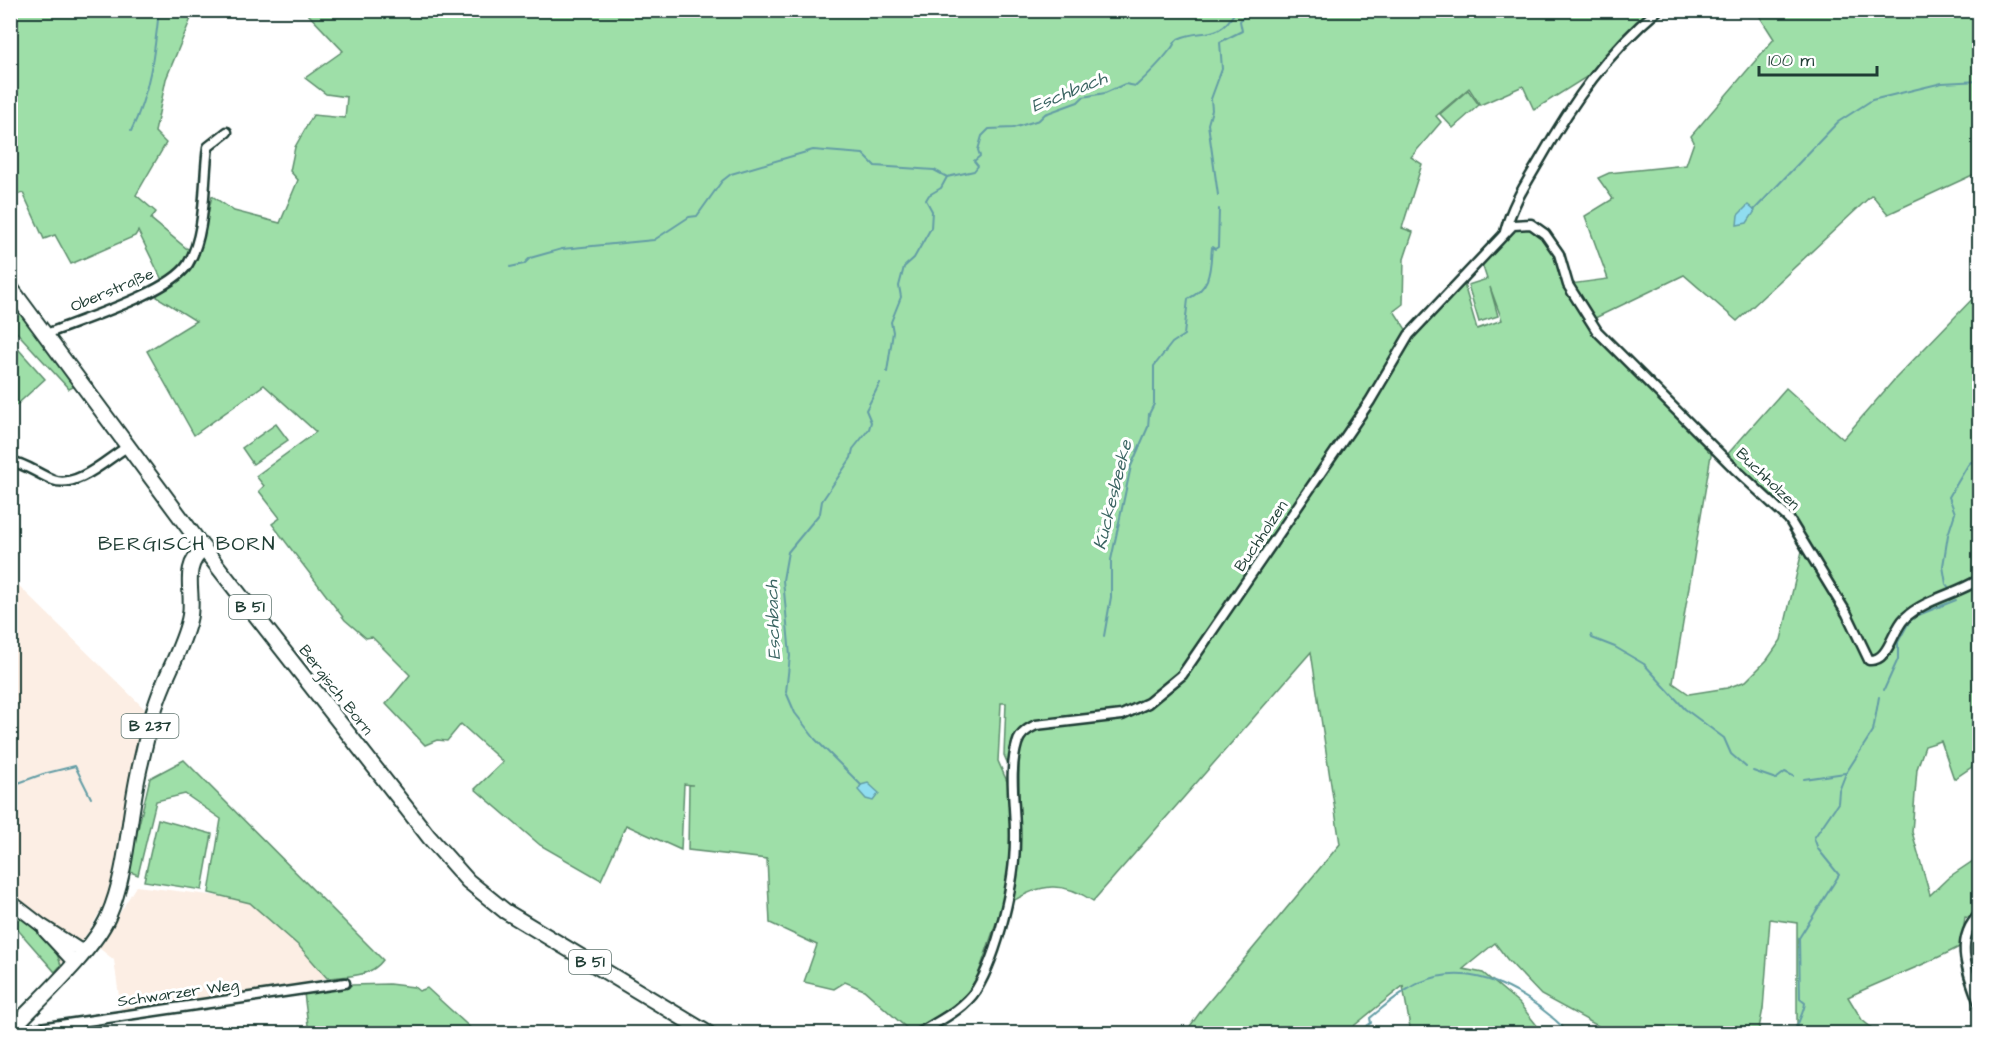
<svg xmlns="http://www.w3.org/2000/svg" width="1990" height="1044" font-family="'Architects Daughter',sans-serif">
	<style>
		.built { fill: #fceee4 }
		.green { fill: #9edfa8; stroke: #5e8e6e; stroke-width: 1.5 }
		.water { fill: #90ddf0; stroke: #639da5; stroke-width: 1.5 }
		.lines { fill: none; stroke-linecap: round; stroke-linejoin: round }
		.stream { stroke: #639da5; stroke-width: 2 }
		.street-casing { stroke: #1f3d34; stroke-width: 13 }
		.secondary-casing { stroke: #1f3d34; stroke-width: 16 }
		.primary-casing { stroke: #1f3d34; stroke-width: 18 }
		.street { stroke: #fff; stroke-width: 8 }
		.secondary { stroke: #fff; stroke-width: 12 }
		.primary { stroke: #fff; stroke-width: 14 }
		.labels { text-anchor: middle; dominant-baseline: central; stroke-width: 6; stroke-linejoin: round; paint-order: stroke }
		.shield { fill: #fff; stroke: #627771; stroke-width: 1.5 }
		.shield-label { font-size: 15px; font-weight: bold; fill: #1f3d34 }
		.street-label { font-size: 16px; fill: #1f3d34; stroke: #fff }
		.water-label { font-size: 18px; font-style: italic; fill: #3b6563; stroke: #fff }
		.quarter-label { font-size: 20px; letter-spacing: 1.5px; fill: #1f3d34; stroke: #fff }
	</style>
	<rect width="100%" height="100%" fill="#fff"/>
	<filter id="ink" filterUnits="userSpaceOnUse"><feTurbulence type="fractalNoise" baseFrequency=".0167" numOctaves="2"/><feDisplacementMap in="SourceGraphic" scale="12" xChannelSelector="R" yChannelSelector="G"/><feConvolveMatrix kernelMatrix="1 2 1 2 8 2 1 2 1" color-interpolation-filters="sRGB"/></filter>
	<g filter="url(#ink)">
		<g class="built">
			<polygon points="11,578 158,722 116,883 89,931 55,972 39,951 12,923 11,925"/>
			<polygon points="136,886 234,898 250,903 299,946 327,978 262,992 121,1011 114,960 99,948"/>
		</g>
		<g class="green">
			<polygon points="10,11 194,11 166,79 155,132 166,143 136,195 156,212 151,219 186,248 199,253 212,196 234,211 280,223 298,180 290,171 295,147 313,115 345,118 347,97 326,94 305,78 343,51 305,11 1652,11 1611,48 1588,76 1534,110 1523,86 1480,105 1469,88 1436,116 1441,122 1411,157 1422,164 1402,228 1413,232 1404,259 1403,304 1394,311 1407,331 1374,388 1180,674 1144,703 1120,713 1028,724 1018,733 1010,769 1004,755 1006,703 1001,703 998,761 1009,786 1014,840 1006,894 978,975 969,991 948,1010 911,1032 864,990 845,982 834,989 804,982 817,945 770,923 767,859 688,850 689,785 693,785 684,784 681,850 626,825 601,880 540,845 475,789 503,762 461,724 447,741 437,740 425,745 386,704 410,675 372,637 366,638 345,620 272,524 280,518 259,491 264,486 256,476 316,432 264,385 194,435 147,351 196,321 157,297 162,280 138,231 135,236 71,264 55,235 44,239 23,193 11,196"/>
			<polygon points="1762,11 1979,11 1979,172 1888,214 1872,195 1737,321 1684,275 1591,320 1570,284 1608,279 1585,216 1613,199 1598,178 1609,173 1686,165 1694,142 1691,136 1774,39 1758,14"/>
			<polygon points="1468,90 1479,105 1453,128 1440,114"/>
			<path d="M1517 227H1530L1551 244 1577 304 1712 449 1673 683 1689 694 1727 688 1746 681 1767 660 1781 640 1803 547 1799 527 1726 456 1786 388 1843 439 1894 380 1979 292V762L1954 779 1941 741 1925 746 1917 769 1912 832 1930 895 1949 877 1979 857V912L1972 918 1965 917 1961 946C1924 966 1885 979 1848 997L1862 1020 1878 1033H1797V923L1770 919 1763 1009 1758 1033H1611L1541 995 1507 959 1495 943 1463 969 1483 973 1519 1003 1543 1033H1411L1403 986 1345 1033H1185L1201 1011 1340 844 1311 652 1093 901C1063 881 1041 883 1010 903L1019 842V751L1026 736 1031 731 1050 727 1116 721 1132 715 1185 677 1276 548 1412 335 1463 281 1477 329 1502 320 1490 287 1498 316 1479 322 1468 285 1487 279 1481 261Z"/>
			<polygon points="10,296 75,386 69,389 11,326"/>
			<polygon points="11,341 45,379 11,410 10,410"/>
			<polygon points="276,424 288,440 253,464 242,448"/>
			<path d="M184 760 377 954 383 960C370 978 347 976 327 978L299 946 250 903 209 893 221 819 185 794 156 801 138 875 128 871 150 778Z"/>
			<polygon points="158,819 212,834 202,890 144,881"/>
			<polygon points="11,907 59,952 57,954 61,965 55,972 12,923 11,925"/>
			<polygon points="389,984 414,987 419,991 427,988 476,1033 309,1033 304,993 352,985"/>
		</g>
		<g class="water">
			<polygon points="1748,205 1755,211 1747,223 1737,225 1738,215"/>
			<polygon points="868,783 879,793 873,801 866,799 858,790 861,785"/>
		</g>
		<g class="lines">
			<g class="stream">
				<path d="M131 131C149 95 155 51 159 10"/>
				<polyline points="1218,195 1208,124 1212,110 1211,99 1222,69 1220,42 1242,31 1240,21 1248,10"/>
				<polyline points="1754,210 1838,122 1872,100 1942,83 1980,81"/>
				<polyline points="510,267 524,264 530,258 562,249 654,240 689,217 697,216 722,181 731,174 813,150 863,154 875,166 934,170 947,177"/>
				<path d="M887 372 893 332 891 322 901 297 899 286 904 267 914 258 931 228 932 211 926 200 929 195 941 188 947 177 974 171 978 166 974 161 980 156 978 150 982 136 989 129 1013 128 1039 120 1045 114 1078 102 1083 97 1105 93 1125 84 1136 86C1149 74 1160 63 1170 50 1174 46 1174 42 1178 39 1203 27 1218 43 1236 10"/>
				<polyline points="1950,589 1946,584 1943,566 1948,535 1955,513 1949,497 1968,465 1971,462 1980,464"/>
				<polyline points="1591,635 1592,638 1615,647 1644,664 1685,709 1724,738 1731,754 1746,767"/>
				<path d="M1104 636 1111 597V560L1131 466 1148 427 1149 414 1154 404V366L1172 343 1184 335 1188 299C1211 287 1210 271 1212 247L1215 249 1218 247 1219 209"/>
				<polyline points="1884,690 1898,659 1898,642 1909,622 1916,616 1956,600"/>
				<polyline points="1753,771 1776,779 1785,772 1793,776"/>
				<polyline points="1804,779 1845,773"/>
				<polyline points="861,785 815,739 795,713 786,692 790,656 783,580 788,552 820,513 822,501 851,458 853,449 869,429 871,422 866,410 880,383"/>
				<polyline points="10,786 43,774 75,766 91,798"/>
				<polyline points="1796,1026 1808,1034"/>
				<path d="M1355 1034 1371 1023 1370 1018C1385 1006 1401 991 1419 983 1475 958 1531 995 1570 1034"/>
				<path d="M1795 1034C1797 1022 1804 1013 1805 1003L1800 999 1799 938 1839 875 1818 849 1814 838 1838 803 1839 791 1846 773 1873 731 1879 697"/>
			</g>
			<defs>
				<g id="street">
					<path d="M1505 232C1512 204 1527 182 1541 158 1573 101 1608 52 1658 10"/>
					<path d="M44 335C77 321 170 293 188 264 207 233 203 181 208 147L227 132"/>
					<path d="M10 461C26 464 38 474 53 480 77 489 107 459 127 447"/>
					<path d="M1980 914C1952 940 1969 975 1980 1006"/>
					<polyline points="17,1024 26,1030 33,1029 345,983"/>
					<path d="M918 1034C938 1021 963 1010 976 990 998 954 1015 882 1015 840 1016 808 1008 774 1017 744 1019 735 1027 729 1036 725L1122 715 1148 703 1182 675 1370 401 1409 335 1513 225 1531 224 1545 234 1559 254 1568 285 1597 331 1734 468 1789 519 1847 614 1869 660C1889 662 1892 630 1905 618 1925 599 1957 594 1980 579"/>
				</g>
				<g id="secondary">
					<polyline points="10,901 41,925 83,952"/>
					<polyline points="45,931 74,962"/>
				</g>
				<g id="primary">
					<polyline points="10,287 204,549 429,837 468,881 505,911 709,1034"/>
					<path d="M10 1031C37 1002 93 951 108 917 129 869 128 813 141 762 146 740 151 717 159 696 168 671 183 646 189 620 196 594 179 568 204 549"/>
				</g>
			</defs>
			<use href="#street" class="street-casing"/>
			<use href="#secondary" class="secondary-casing"/>
			<use href="#primary" class="primary-casing"/>
			<use href="#street" class="street"/>
			<use href="#secondary" class="secondary"/>
			<use href="#primary" class="primary"/>
		</g>
	</g>
	<g class="labels">
		<g class="shield">
			<rect x="229" y="595" width="42" height="24" rx="4.5"/>
			<rect x="121.5" y="714" width="57" height="24" rx="4.5"/>
			<rect x="569" y="950" width="42" height="24" rx="4.5"/>
		</g>
		<g class="shield-label">
			<text x="250" y="607">B 51</text>
			<text x="150" y="726">B 237</text>
			<text x="590" y="962">B 51</text>
		</g>
		<g class="street-label">
			<text transform="translate(112 290) rotate(-23)">Oberstraße</text>
			<text transform="translate(1768 479) rotate(44)">Buchholzen</text>
			<text transform="translate(1261 536) rotate(-56)">Buchholzen</text>
			<text transform="translate(336 690) rotate(52)">Bergisch Born</text>
			<text transform="translate(178 993) rotate(-8)">Schwarzer Weg</text>
		</g>
		<g class="water-label">
			<text transform="translate(1069 92) rotate(-22)">Eschbach</text>
			<text transform="translate(1113 495) rotate(-76)">Kückesbeeke</text>
			<text transform="translate(773 620) rotate(-92)">Eschbach</text>
		</g>
		<g class="quarter-label">
			<text x="187" y="544">BERGISCH BORN</text>
		</g>
	</g>
	<rect width="1990" height="1044" fill="none" stroke="#fff" stroke-width="36"/>
	<rect x="18" y="18" width="1954" height="1008" fill="none" stroke="#1f3d34" stroke-width="2" filter="url(#ink)"/>
	<path d="M1759 66v9h118v-9" fill="none" stroke="#1f3d34" stroke-width="3"/>
	<text x="1768" y="66" font-size="18" fill="#1f3d34" stroke="#ffffff" stroke-width="4.5" paint-order="stroke">100 m</text>
</svg>
